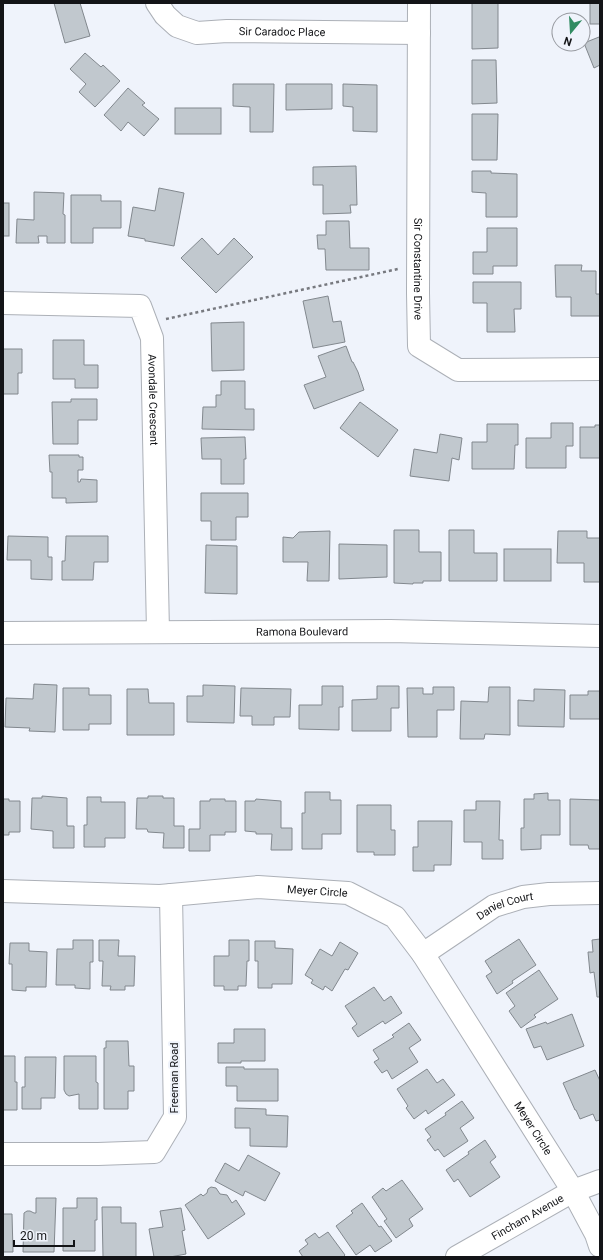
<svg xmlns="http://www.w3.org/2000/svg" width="603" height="1260" font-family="Roboto,sans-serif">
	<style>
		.building { fill: #c1c8ce; stroke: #82888e }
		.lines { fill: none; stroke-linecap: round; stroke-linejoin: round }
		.minor-casing { stroke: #acb0b7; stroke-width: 24 }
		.path { stroke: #77797f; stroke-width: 2.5; stroke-dasharray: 3 3; stroke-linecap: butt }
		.minor { stroke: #fff; stroke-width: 22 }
		.labels { text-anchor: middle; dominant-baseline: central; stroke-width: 4; stroke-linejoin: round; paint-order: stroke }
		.street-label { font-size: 11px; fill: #131417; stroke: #eff3fb }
	</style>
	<rect width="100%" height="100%" fill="#eff3fb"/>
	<g class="building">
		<polygon points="54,3 80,3 90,36 65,43"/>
		<polygon points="472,3 498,3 498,48 472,49"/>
		<rect x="590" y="3" width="10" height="21"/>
		<polygon points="599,37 600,40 600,65 594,68 584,43"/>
		<polygon points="85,53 101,67 103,65 120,81 95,107 79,92 86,84 70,69"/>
		<polygon points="472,60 496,60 497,103 472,104"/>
		<polygon points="233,84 274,84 273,132 250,132 250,107 233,106"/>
		<polygon points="286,84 332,84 332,109 286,110"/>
		<polygon points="343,84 377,85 377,132 353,131 353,107 343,106"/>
		<polygon points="128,88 145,103 142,105 159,119 144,136 128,122 121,131 104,115"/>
		<rect x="175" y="108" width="46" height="26"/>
		<polygon points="472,114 498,114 497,160 472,160"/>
		<polygon points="356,166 357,205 350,205 351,213 323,214 323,185 313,185 313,167"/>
		<polygon points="472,171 491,171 491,173 517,174 517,217 486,217 486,193 472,192"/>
		<polygon points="159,188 184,193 174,246 147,241 145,241 145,239 128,236 133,207 155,211"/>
		<polygon points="34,192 64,193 63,214 65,215 65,243 47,243 47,236 38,236 39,243 16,243 17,219 34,220"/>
		<polygon points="71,195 101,195 101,201 121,201 121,228 93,228 93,243 71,243"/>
		<rect x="3" y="203" width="6" height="33"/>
		<polygon points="326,221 349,221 350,248 369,248 369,270 326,270 325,249 318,249 317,235 326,235"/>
		<polygon points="487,228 517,228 517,266 493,266 493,274 473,274 473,252 487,252"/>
		<polygon points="202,238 218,255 234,238 253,257 216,293 181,258"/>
		<polygon points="555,265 582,265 581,271 596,271 596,294 600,294 600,316 571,316 571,297 556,297"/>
		<polygon points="473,282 521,282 521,309 514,309 515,332 487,332 487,303 473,303"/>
		<polygon points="328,296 333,322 341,321 345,342 313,348 303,301"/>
		<polygon points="244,322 244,370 212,371 211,323"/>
		<polygon points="53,340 84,340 84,365 98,365 98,388 75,388 75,379 53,379"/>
		<polygon points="346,346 352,362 353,362 358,372 364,390 314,409 304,385 326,377 318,356"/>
		<polygon points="3,349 22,349 22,373 18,373 18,394 3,394"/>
		<polygon points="221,381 245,381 245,409 254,409 254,430 202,429 203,407 216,407 216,395 221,395"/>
		<polygon points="71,399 97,399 97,420 78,420 78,444 53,444 52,402 71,402"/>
		<polygon points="360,402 398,430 378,457 340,428"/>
		<polygon points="551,423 573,423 573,446 566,446 566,468 526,468 526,438 551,438"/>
		<polygon points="487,424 518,424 518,445 515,445 514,469 472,469 472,442 487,442"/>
		<polygon points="595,425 600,425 600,458 580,458 580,427 595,427"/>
		<polygon points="440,434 462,438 459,460 452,458 449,481 410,476 414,449 437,453"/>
		<polygon points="245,437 246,459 244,459 244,484 221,484 221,459 202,459 201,438"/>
		<polygon points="49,455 79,455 79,457 83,457 83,470 78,470 78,482 80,482 81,479 97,480 97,502 66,503 66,498 52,498 52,472 50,472"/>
		<polygon points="201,493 248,493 248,517 236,517 236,540 211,540 211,521 201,521"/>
		<polygon points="394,530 419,530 419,552 441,552 441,581 423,581 423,583 413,583 413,584 394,583"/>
		<polygon points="449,530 474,530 474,553 497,553 497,581 449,581"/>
		<polygon points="330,531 329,581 307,581 308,562 283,562 283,537 293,538 299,532"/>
		<polygon points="558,531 587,531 587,538 600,538 600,582 584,582 584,563 557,563"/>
		<polygon points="8,536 48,537 48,557 52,557 52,580 31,579 31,560 7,560"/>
		<polygon points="66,536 108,536 108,562 94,562 93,580 62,580 62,561 65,561"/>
		<polygon points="339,544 387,545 387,577 339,579"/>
		<polygon points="206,545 237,546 237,594 205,593"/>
		<rect x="504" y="549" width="47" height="32"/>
		<polygon points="34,684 57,685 55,732 29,731 30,728 5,727 6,698 33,699"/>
		<polygon points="203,685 235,686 234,723 187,722 187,696 203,696"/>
		<polygon points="322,686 343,686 343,707 339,707 339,730 299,729 299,705 322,705"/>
		<polygon points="377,686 399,686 399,708 391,708 391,731 352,731 352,700 377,699"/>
		<polygon points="433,687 454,687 454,710 437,710 437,737 408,737 407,688 423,688 423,694 433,694"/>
		<polygon points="489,687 510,687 510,735 485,734 484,739 460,739 461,701 488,702"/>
		<polygon points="63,688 89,688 89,695 111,695 111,724 89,724 89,730 63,730"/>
		<polygon points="241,688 291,689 290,717 274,717 274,725 252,725 252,716 240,716"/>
		<polygon points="127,689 148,689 149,703 174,703 174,735 127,735"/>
		<polygon points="534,689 565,690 564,727 518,726 518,700 534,701"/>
		<polygon points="588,691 600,691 600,719 570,719 570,695 588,695"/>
		<polygon points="305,792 330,792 330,800 341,800 341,834 322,834 322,849 302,849 302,813 305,813"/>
		<polygon points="548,793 548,800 560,800 560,835 541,835 541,849 521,850 521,828 524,828 524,799 534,799 534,794"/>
		<polygon points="42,796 67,798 67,826 74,826 74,848 53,848 53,831 31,829 32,798 42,798"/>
		<polygon points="148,796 163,796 163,798 174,798 174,826 184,826 184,848 163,848 164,833 148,832 147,829 136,829 137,798 148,798"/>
		<polygon points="87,797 101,797 101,802 125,802 125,838 105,838 105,847 84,847 84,825 87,825"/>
		<polygon points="3,799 9,799 9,801 20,801 20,832 9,832 9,835 3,835"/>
		<polygon points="210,799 225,799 225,801 236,801 236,832 225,832 225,835 210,835 210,851 189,851 189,829 200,829 200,801 210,801"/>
		<polygon points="256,799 281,801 281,828 292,828 292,850 271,850 272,834 256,834 256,832 245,831 245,801 255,801"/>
		<polygon points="570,799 600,800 600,849 589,849 588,845 570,845"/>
		<polygon points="476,801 500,801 499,840 503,840 503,859 482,859 482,842 464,842 464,810 476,810"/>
		<polygon points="357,805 391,805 391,830 395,830 395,855 374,855 374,852 357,852"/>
		<polygon points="418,821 452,821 451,865 434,865 434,871 413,871 413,847 418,847"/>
		<polygon points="519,939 536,965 512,981 513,983 497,994 486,976 492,972 485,961"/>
		<polygon points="600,939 600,997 597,997 594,972 590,973 588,952 593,952 592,940"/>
		<polygon points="73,940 93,940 93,962 90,962 90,989 75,988 75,985 56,985 57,949 73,949"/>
		<polygon points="99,940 119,940 118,956 135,956 134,986 125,986 125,990 110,990 111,986 102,986 103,961 99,961"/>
		<polygon points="229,940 249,940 249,961 247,961 246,986 238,986 238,990 224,990 224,986 214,986 214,956 229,956"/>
		<polygon points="255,941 275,941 275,948 293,949 292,984 272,984 272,988 258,988 258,961 255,961"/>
		<polygon points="340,942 358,953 348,970 345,969 332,991 325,986 323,990 311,983 313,980 305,975 320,949 332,956"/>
		<polygon points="10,943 29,943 29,951 47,952 46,987 26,987 26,991 12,990 12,964 9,964"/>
		<polygon points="539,970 558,999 534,1015 536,1017 521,1028 509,1011 515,1006 506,993"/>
		<polygon points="374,987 384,1001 391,996 402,1013 385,1024 383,1021 358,1037 352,1028 357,1024 345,1006"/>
		<polygon points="572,1014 584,1046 547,1060 541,1046 534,1048 526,1029 546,1022 547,1024"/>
		<polygon points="409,1023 421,1040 409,1048 418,1062 392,1079 387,1070 382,1073 374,1062 379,1059 373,1050 394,1037 392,1035"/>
		<polygon points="234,1029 265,1029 265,1061 241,1061 241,1063 218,1063 218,1043 234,1043"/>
		<polygon points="106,1041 128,1041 129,1066 134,1066 134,1091 128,1091 128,1109 104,1109 104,1048 106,1048"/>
		<polygon points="3,1056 15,1056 15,1082 17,1082 17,1110 3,1110"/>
		<polygon points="64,1056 96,1056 96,1082 98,1083 98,1109 79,1109 79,1094 69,1096 66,1094 64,1090"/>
		<polygon points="25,1057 56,1057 55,1098 41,1098 41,1109 22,1109 22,1087 25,1087"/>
		<polygon points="226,1067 244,1067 244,1069 278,1069 278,1101 237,1101 237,1086 226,1086"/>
		<polygon points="427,1069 437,1083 443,1079 455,1095 428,1114 426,1110 414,1119 406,1108 408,1106 397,1089"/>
		<polygon points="595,1070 600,1081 600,1120 596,1121 593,1114 580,1119 576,1110 575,1110 563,1083"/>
		<polygon points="462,1101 474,1118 460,1128 468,1141 444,1157 438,1149 435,1151 427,1140 431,1137 425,1129 446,1115 445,1113"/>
		<polygon points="235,1108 266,1109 266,1115 288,1116 287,1147 250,1146 250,1128 235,1128"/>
		<polygon points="485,1140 496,1157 490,1162 500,1177 470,1197 458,1179 454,1182 446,1170 469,1154 468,1152"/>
		<polygon points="248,1155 280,1173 265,1201 245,1191 243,1196 215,1181 225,1163 239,1171"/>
		<polygon points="402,1180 423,1209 409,1219 413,1226 396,1238 384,1221 387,1219 372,1197 383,1188 386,1191"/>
		<polygon points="211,1187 216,1188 220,1194 227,1195 232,1203 236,1200 245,1214 208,1239 185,1205 201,1194 203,1196 207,1193 208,1189"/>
		<polygon points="36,1198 56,1198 54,1252 23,1252 24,1213 27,1211 30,1211 34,1213 36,1213"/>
		<polygon points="77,1198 97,1198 97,1220 95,1220 95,1251 63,1251 63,1208 77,1208"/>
		<polygon points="362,1203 379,1227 381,1226 392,1241 375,1252 370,1245 356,1255 336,1226 353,1213 351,1211"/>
		<polygon points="102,1207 121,1207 121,1223 136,1223 136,1257 103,1257"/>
		<polygon points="181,1208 185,1230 182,1231 186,1254 170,1257 154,1257 149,1229 163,1227 160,1211"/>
		<polygon points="3,1214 12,1214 13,1252 3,1252"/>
		<polygon points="328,1232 345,1255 343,1257 303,1257 299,1251 308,1244 305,1240 315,1233 319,1238"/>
	</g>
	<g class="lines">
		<defs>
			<g id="minor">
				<path id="s1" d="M157 3 165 15 177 26 197 33 227 31 419 33"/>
				<path id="s2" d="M419 3 418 293 419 346 458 370 600 369"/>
				<path id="s3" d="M3 303 140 306 152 338 158 632"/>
				<path id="s4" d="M3 633 390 631 600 636"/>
				<path id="s5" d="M3 891 160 896 258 887 348 893 395 917 423 954 573 1191 596 1234 600 1246"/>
				<path id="s6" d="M423 954 494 906 523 897 549 894 600 893"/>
				<polyline points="3,1154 98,1154 154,1152 175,1117 171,895"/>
				<path id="s7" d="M457 1257 573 1191 600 1181"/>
			</g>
		</defs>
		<use href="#minor" class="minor-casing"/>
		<polyline class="path" points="166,319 398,269"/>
		<use href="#minor" class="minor"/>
	</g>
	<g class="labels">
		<g class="street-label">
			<text stroke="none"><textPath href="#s1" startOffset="137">Sir Caradoc Place</textPath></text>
			<text stroke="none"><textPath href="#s2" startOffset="266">Sir Constantine Drive</textPath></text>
			<text stroke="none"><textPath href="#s3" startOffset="233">Avondale Crescent</textPath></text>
			<text stroke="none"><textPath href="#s4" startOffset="299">Ramona Boulevard</textPath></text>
			<text stroke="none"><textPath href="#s5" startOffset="315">Meyer Circle</textPath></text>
			<text stroke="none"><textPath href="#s6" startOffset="96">Daniel Court</textPath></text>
			<text transform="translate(174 1078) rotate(-90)">Freeman Road</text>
			<text stroke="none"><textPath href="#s5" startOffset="651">Meyer Circle</textPath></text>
			<text stroke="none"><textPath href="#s7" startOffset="81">Fincham Avenue</textPath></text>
		</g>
	</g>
	<rect width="603" height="1260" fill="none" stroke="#131417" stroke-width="8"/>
	<g transform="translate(571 32) rotate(198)"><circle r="19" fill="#eff3fb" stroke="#979aa0"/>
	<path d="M0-3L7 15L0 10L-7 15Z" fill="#318c62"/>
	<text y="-6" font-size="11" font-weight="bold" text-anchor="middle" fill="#131417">N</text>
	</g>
	<path d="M14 1240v6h60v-6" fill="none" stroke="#131417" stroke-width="2"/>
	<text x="20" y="1240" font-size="12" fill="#131417" stroke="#eff3fb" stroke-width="3" paint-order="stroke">20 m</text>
</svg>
